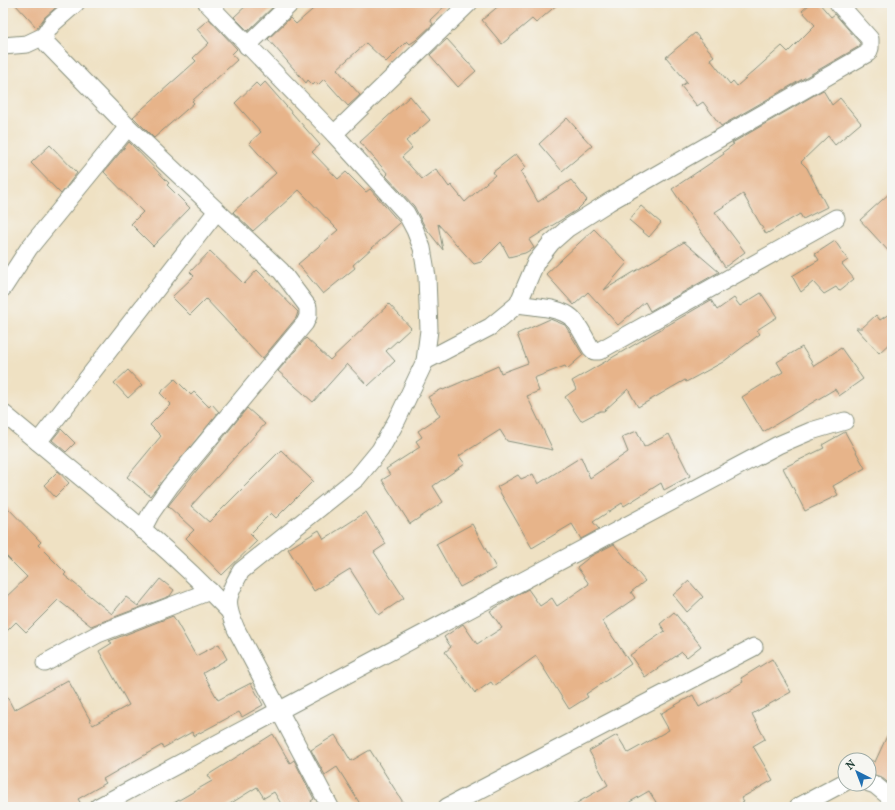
<svg xmlns="http://www.w3.org/2000/svg" width="895" height="810" font-family="'IM FELL French Canon',serif">
	<style>
		.building { fill: #e7b48a }
		.lines { fill: none; stroke-linecap: round; stroke-linejoin: round }
		.street-casing { stroke: #878f7c; stroke-width: 19 }
		.street { stroke: #fff; stroke-width: 17 }
	</style>
	<rect width="100%" height="100%" fill="#f6f6f2"/>
	<filter id="ink" filterUnits="userSpaceOnUse"><feTurbulence type="fractalNoise" baseFrequency=".025" numOctaves="2"/><feDisplacementMap in="SourceGraphic" scale="8" xChannelSelector="R" yChannelSelector="G"/><feConvolveMatrix kernelMatrix="1 2 1 2 8 2 1 2 1" color-interpolation-filters="sRGB"/></filter>
	<filter id="wash" filterUnits="userSpaceOnUse"><feTurbulence type="fractalNoise" baseFrequency=".012" numOctaves="4" result="noise"/><feDisplacementMap in="SourceGraphic" scale="16" xChannelSelector="R" yChannelSelector="G"/><feGaussianBlur stdDeviation="0.9" result="paint"/><feColorMatrix in="noise" values="0 0 0 0 0 0 0 0 0 0 0 0 0 0 0 0 0 1.4 0 .05"/><feComposite in="paint" operator="in"/></filter>
	<g filter="url(#wash)">
		<rect width="100%" height="100%" fill="#efe1c3"/>
		<g id="blocks">
			<g class="building">
				<polygon points="14,3 61,3 45,17 37,28"/>
				<polygon points="249,3 277,3 248,31 234,17"/>
				<polygon points="320,3 448,3 430,20 433,24 416,40 410,44 407,41 386,62 366,43 337,69 360,95 348,106 324,79 318,85 316,82 313,85 308,80 306,83 268,39 290,18 296,24"/>
				<polygon points="502,3 559,3 536,23 532,19 502,44 482,20"/>
				<polygon points="811,3 819,3 831,17 835,14 860,43 860,46 721,126 703,102 697,106 681,86 687,82 666,57 695,33 714,56 710,59 730,84 733,81 737,86 782,46 788,52 815,25 802,11"/>
				<polygon points="209,19 237,49 232,54 237,60 192,101 194,103 154,138 133,117 196,61 193,58 209,43 197,29"/>
				<polygon points="447,39 476,71 458,87 430,55"/>
				<polygon points="265,82 320,145 312,152 338,179 346,172 366,192 370,189 400,223 353,265 355,268 323,294 298,264 338,230 299,190 253,231 233,212 276,173 249,143 261,132 235,103 256,83 260,87"/>
				<polygon points="823,90 832,105 840,98 861,123 835,145 828,136 801,162 807,168 827,207 803,219 800,214 766,234 743,194 715,212 745,252 725,267 672,189 724,154 723,152 734,144 732,143"/>
				<polygon points="410,96 430,120 406,141 412,148 402,157 422,179 436,169 449,187 451,185 465,202 495,175 493,172 516,154 526,167 521,172 538,202 571,180 587,200 577,210 529,240 534,248 525,253 509,257 501,242 481,262 474,264 438,224 443,250 425,227 414,206 386,176 388,174 360,142"/>
				<polygon points="567,118 592,146 562,171 539,144"/>
				<polygon points="129,142 169,183 167,185 190,208 153,246 131,224 143,212 104,172"/>
				<polygon points="50,145 77,173 61,194 31,163"/>
				<polygon points="892,191 892,255 860,220"/>
				<polygon points="641,206 661,223 649,237 629,220"/>
				<polygon points="594,229 627,263 604,290 684,242 719,272 650,311 645,302 618,325 588,292 574,305 546,274"/>
				<polygon points="835,241 848,260 842,264 854,279 839,291 836,287 824,294 813,282 801,292 792,276 819,260 815,254"/>
				<polygon points="210,251 244,284 257,270 298,312 296,318 262,359 206,299 190,315 172,297 194,276 190,272"/>
				<polygon points="761,293 777,317 757,330 760,334 723,362 686,382 685,380 638,407 628,389 604,411 600,411 581,421 565,397 576,389 572,381 711,300 717,310 734,298 740,306"/>
				<polygon points="389,304 411,328 386,351 395,361 368,386 347,364 313,402 278,371 306,338 330,360"/>
				<polygon points="892,312 892,341 879,353 856,328 862,328 876,315 880,320"/>
				<polygon points="550,319 565,325 583,355 567,369 565,366 534,378 539,391 527,396 553,450 507,441 500,430 459,456 465,464 433,486 443,502 410,524 382,480 390,475 386,469 420,447 416,441 422,437 418,431 440,416 428,397 442,389 443,390 498,366 501,373 528,363 517,334"/>
				<polygon points="802,347 814,366 841,348 863,379 839,396 835,389 763,432 742,397 783,372 777,362"/>
				<polygon points="128,370 142,385 128,398 114,383"/>
				<polygon points="175,379 191,395 194,392 209,407 212,404 219,412 150,496 127,477 161,436 150,425 171,404 160,393"/>
				<polygon points="247,408 265,424 191,506 209,522 281,450 313,481 276,518 271,513 250,534 257,541 222,575 186,538 194,530 168,506"/>
				<polygon points="61,429 75,443 66,452 52,440"/>
				<polygon points="637,431 644,447 669,434 690,476 664,490 661,483 624,506 622,503 593,522 599,529 581,539 572,524 532,548 497,487 518,475 521,479 533,474 538,484 581,457 590,478 628,452 622,437"/>
				<polygon points="845,432 865,468 833,486 838,495 805,511 783,468 824,448 822,445"/>
				<polygon points="58,471 69,483 55,497 44,485"/>
				<polygon points="3,503 41,542 38,545 66,573 64,575 112,614 126,597 138,606 160,579 174,590 170,596 91,626 58,600 26,632 16,622 3,635 3,600 27,577 3,553"/>
				<polygon points="366,512 386,544 374,552 404,598 379,615 350,569 314,591 288,549 319,530 324,539"/>
				<polygon points="472,524 496,568 460,587 436,544"/>
				<polygon points="614,544 645,581 631,592 635,598 602,621 631,664 586,694 588,697 569,709 536,656 494,686 491,682 475,693 445,652 451,647 444,637 463,624 477,644 502,628 490,611 528,589 540,606 552,598 557,606 589,584 577,567 591,556"/>
				<polygon points="689,581 703,597 687,612 673,595"/>
				<polygon points="674,612 701,646 687,657 682,652 645,677 630,655 665,631 660,624"/>
				<polygon points="173,616 196,656 219,644 227,659 203,673 218,700 251,683 263,705 242,717 239,712 194,736 192,732 163,748 162,745 103,779 106,783 78,799 83,807 3,807 3,689 14,710 68,680 93,725 129,705 99,651 112,643 109,641"/>
				<polygon points="772,659 791,692 752,714 765,739 753,746 773,780 741,798 744,802 735,807 659,807 649,791 621,807 570,807 608,785 589,751 617,735 628,753 669,730 660,714 693,695 699,707 743,682 741,678"/>
				<polygon points="892,725 892,786 881,777 869,773 869,760 864,760 866,758 875,762"/>
				<polygon points="273,734 290,763 294,760 314,799 311,801 314,807 283,807 274,792 264,798 257,787 225,807 167,807 212,781 208,775"/>
				<polygon points="335,735 351,761 370,750 406,807 362,807 337,767 325,775 311,750"/>
			</g>
		</g>
	</g>
	<g filter="url(#ink)">
		<use href="#blocks" fill-opacity="0" stroke="#878f7c" stroke-width="1"/>
		<g class="lines">
			<defs>
				<g id="street">
					<polyline points="76,3 52,24 44,36 47,44 128,127 281,271 308,307 308,316 305,323 170,486 151,513 142,530"/>
					<path d="M207 3 334 134 406 213 415 230 422 248 427 277 429 330 425 361 397 420 380 450 357 478 241 571C227 596 224 602 236 629L330 807"/>
					<polyline points="3,46 27,44 44,36"/>
					<polyline points="247,46 291,3"/>
					<polyline points="334,134 469,3"/>
					<polyline points="3,288 29,248 128,127"/>
					<path d="M518 304C534 307 560 307 572 318 580 326 585 339 591 348L594 351H599L836 218"/>
					<polyline points="425,361 490,327 518,304 536,262 551,243 568,228 609,202 868,53 870,48 870,39 838,3"/>
					<path d="M3 413C79 477 160 538 228 610"/>
					<polyline points="38,442 217,211"/>
					<polyline points="45,663 98,634 210,591"/>
					<polyline points="869,783 875,785 892,799"/>
					<polyline points="98,807 778,445 811,431 845,421"/>
					<polyline points="447,807 754,647"/>
					<polyline points="798,807 845,782"/>
				</g>
			</defs>
			<use href="#street" class="street-casing"/>
			<use href="#street" class="street"/>
		</g>
	</g>
	<rect width="895" height="810" fill="none" stroke="#f6f6f2" stroke-width="16"/>
	<g transform="translate(857 772) rotate(318)"><circle r="19" fill="#f6f6f2" stroke="#a0aca6"/>
	<path d="M0-3L7 15L0 10L-7 15Z" fill="#1f6fb2"/>
	<text y="-6" font-size="11" font-weight="bold" text-anchor="middle" fill="#1f3d34">N</text>
	</g>
</svg>
